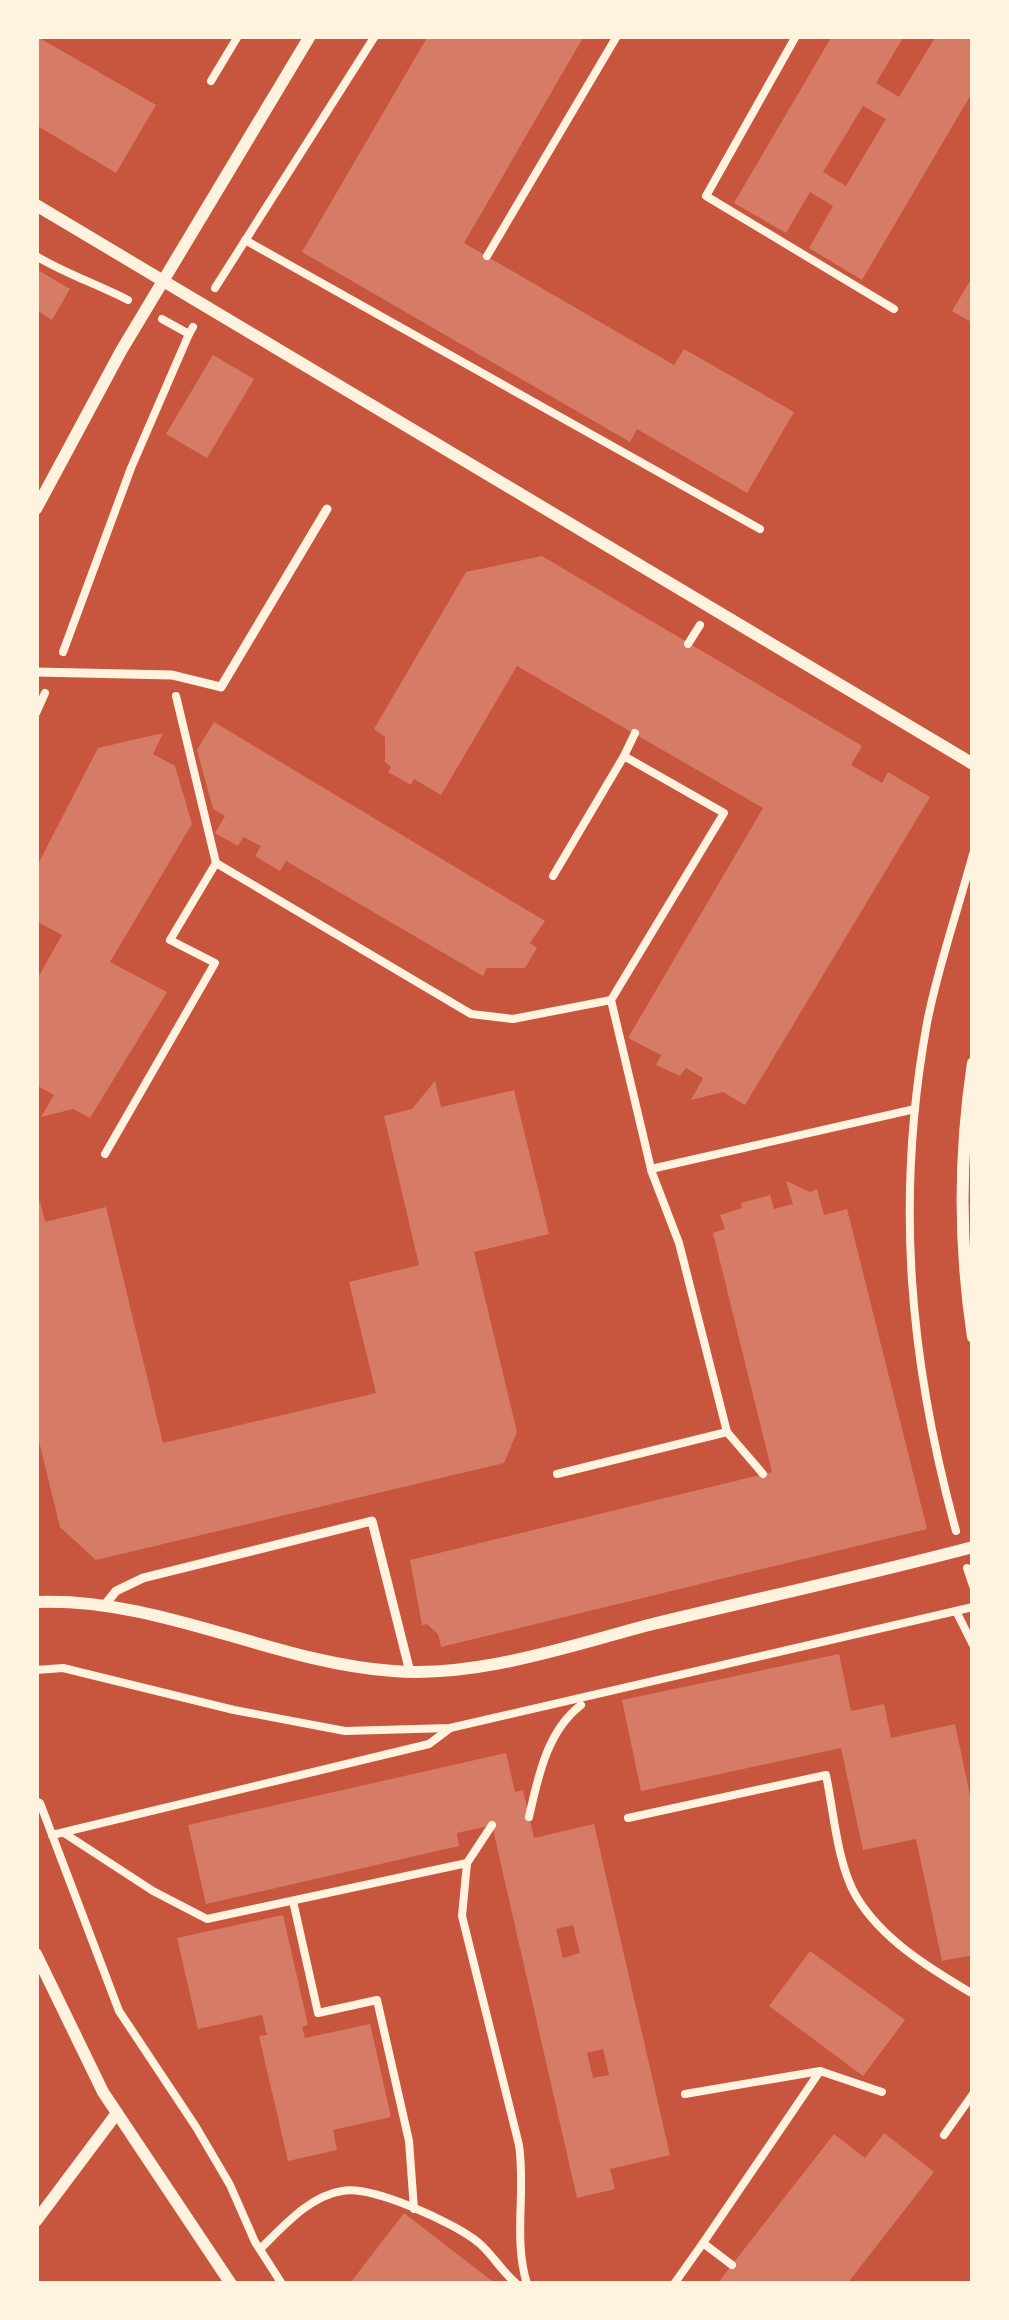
<svg xmlns="http://www.w3.org/2000/svg" width="1009" height="2320" font-family="'DejaVu Sans',sans-serif">
	<style>
		.building { fill: #d67c66; fill-rule: evenodd }
		.lines { fill: none; stroke-linecap: round; stroke-linejoin: round }
		.path { stroke: #fff3e0; stroke-width: 8 }
		.service { stroke: #fff3e0; stroke-width: 9 }
		.minor { stroke: #fff3e0; stroke-width: 12 }
	</style>
	<rect width="100%" height="100%" fill="#c8553d"/>
	<g class="building">
		<polygon points="36,36 156,105 116,173 36,125"/>
		<polygon points="428,36 584,36 464,243 674,365 684,349 794,412 747,493 637,429 630,442 302,252"/>
		<path d="M832 36H904L876 83 899 97 936 36H973V91L862 280 809 248 833 206 810 192 786 233 734 203ZM863 106 886 119 846 186 823 172Z"/>
		<polygon points="36,269 70,289 52,320 36,310"/>
		<polygon points="973,276 973,323 952,311"/>
		<polygon points="213,355 254,379 207,458 166,434"/>
		<polygon points="542,556 862,746 851,765 882,783 888,772 930,797 745,1105 723,1092 691,1100 703,1078 686,1068 680,1076 656,1065 661,1055 628,1038 763,808 517,666 441,795 414,779 411,785 388,772 391,767 385,762 385,737 374,729 466,572"/>
		<polygon points="214,722 545,921 530,943 537,948 525,968 487,968 483,976 286,861 280,871 255,856 261,846 243,837 238,846 215,833 225,816 213,809 197,750"/>
		<polygon points="163,733 153,754 175,766 192,824 110,962 167,992 90,1118 73,1109 41,1117 54,1095 36,1085 36,981 62,935 36,921 36,868 98,748"/>
		<polygon points="435,1081 441,1107 514,1090 549,1234 474,1252 517,1432 504,1463 96,1560 60,1527 36,1429 36,1206 40,1201 45,1222 106,1207 163,1443 376,1393 349,1282 419,1265 384,1116 412,1109"/>
		<polygon points="786,1181 810,1192 817,1189 824,1215 847,1209 927,1529 441,1647 438,1634 427,1624 422,1625 410,1560 772,1472 713,1233 725,1229 720,1215 742,1208 741,1203 770,1195 774,1209 793,1204"/>
		<polygon points="839,1654 851,1711 884,1704 891,1738 955,1724 973,1810 973,1955 942,1961 916,1839 863,1850 841,1748 641,1791 622,1700"/>
		<path d="M506 1753 515 1792 523 1790 534 1838 594 1824 670 2155 610 2169 615 2189 577 2198 492 1825 457 1833 459 1846 206 1904 188 1825ZM573 1925 580 1953 563 1958 556 1929ZM603 2049 609 2075 593 2078 587 2053Z"/>
		<polygon points="283,1915 308,2025 302,2027 305,2038 370,2024 391,2117 333,2130 337,2150 288,2161 259,2036 267,2035 262,2015 198,2029 177,1938"/>
		<polygon points="810,1951 905,2020 863,2076 769,2006"/>
		<polygon points="884,2133 934,2172 847,2284 717,2284 834,2134 865,2158"/>
		<polygon points="404,2213 496,2284 351,2282"/>
	</g>
	<g class="lines">
		<g class="path">
			<polyline points="796,36 706,196 894,309"/>
			<polyline points="211,81 238,36"/>
			<polyline points="245,240 760,529"/>
			<path d="M36 256C66 274 97 284 128 300"/>
			<polyline points="487,256 617,36"/>
			<polyline points="215,288 375,36"/>
			<polyline points="162,319 189,334 193,327"/>
			<polyline points="688,644 700,625"/>
			<polyline points="63,652 131,468 189,334"/>
			<polyline points="176,696 216,863 471,1014 513,1019 611,1000"/>
			<polyline points="36,713 45,693"/>
			<polyline points="624,756 635,733"/>
			<polyline points="553,876 624,756 724,813 611,1000 651,1169 915,1109"/>
			<polyline points="105,1154 215,963 170,940 216,863"/>
			<polyline points="727,1432 763,1474"/>
			<polyline points="557,1474 727,1432 679,1243 651,1170"/>
			<path d="M956 1531C909 1360 895 1198 927 1023 938 966 958 910 973 854"/>
			<polyline points="967,1568 973,1586"/>
			<polyline points="956,1611 973,1645"/>
			<polyline points="36,1670 63,1668 234,1710 345,1731 450,1728 973,1607"/>
			<polyline points="36,1801 40,1803 119,2011 196,2127 230,2185 255,2242 282,2284"/>
			<path d="M529 1817C538 1777 547 1731 581 1705"/>
			<path d="M628 1818 826 1775C834 1813 837 1863 856 1896 882 1940 931 1969 973 1994"/>
			<path d="M492 1825 467 1863 462 1916 519 2145C526 2192 513 2239 527 2284"/>
			<polyline points="64,1833 153,1891 207,1919 467,1863"/>
			<polyline points="52,1835 429,1744 449,1729"/>
			<polyline points="293,1901 318,2013 377,2000 409,2141 414,2209"/>
			<polyline points="685,2094 820,2071"/>
			<polyline points="944,2135 973,2094"/>
			<path d="M260 2249C283 2227 309 2196 342 2191 372 2185 455 2223 479 2243 493 2255 502 2272 517 2284"/>
			<polyline points="732,2265 703,2243 820,2071 882,2092"/>
			<polyline points="674,2284 703,2243"/>
		</g>
		<g class="service">
			<polyline points="36,672 172,675 221,687 327,509"/>
			<polyline points="104,1606 116,1591 143,1578 372,1521 410,1672"/>
		</g>
		<g class="minor">
			<polyline points="36,205 973,764"/>
			<polyline points="36,509 121,351 310,36"/>
			<path d="M973 1063C959 1155 959 1245 973 1337"/>
			<path d="M36 1602C160 1597 271 1662 393 1671 479 1678 571 1645 653 1624 760 1598 867 1575 973 1547"/>
			<polyline points="36,1954 103,2092 231,2284"/>
			<polyline points="36,2221 117,2113"/>
		</g>
	</g>
	<rect width="1009" height="2320" fill="none" stroke="#fff3e0" stroke-width="78"/>
</svg>
